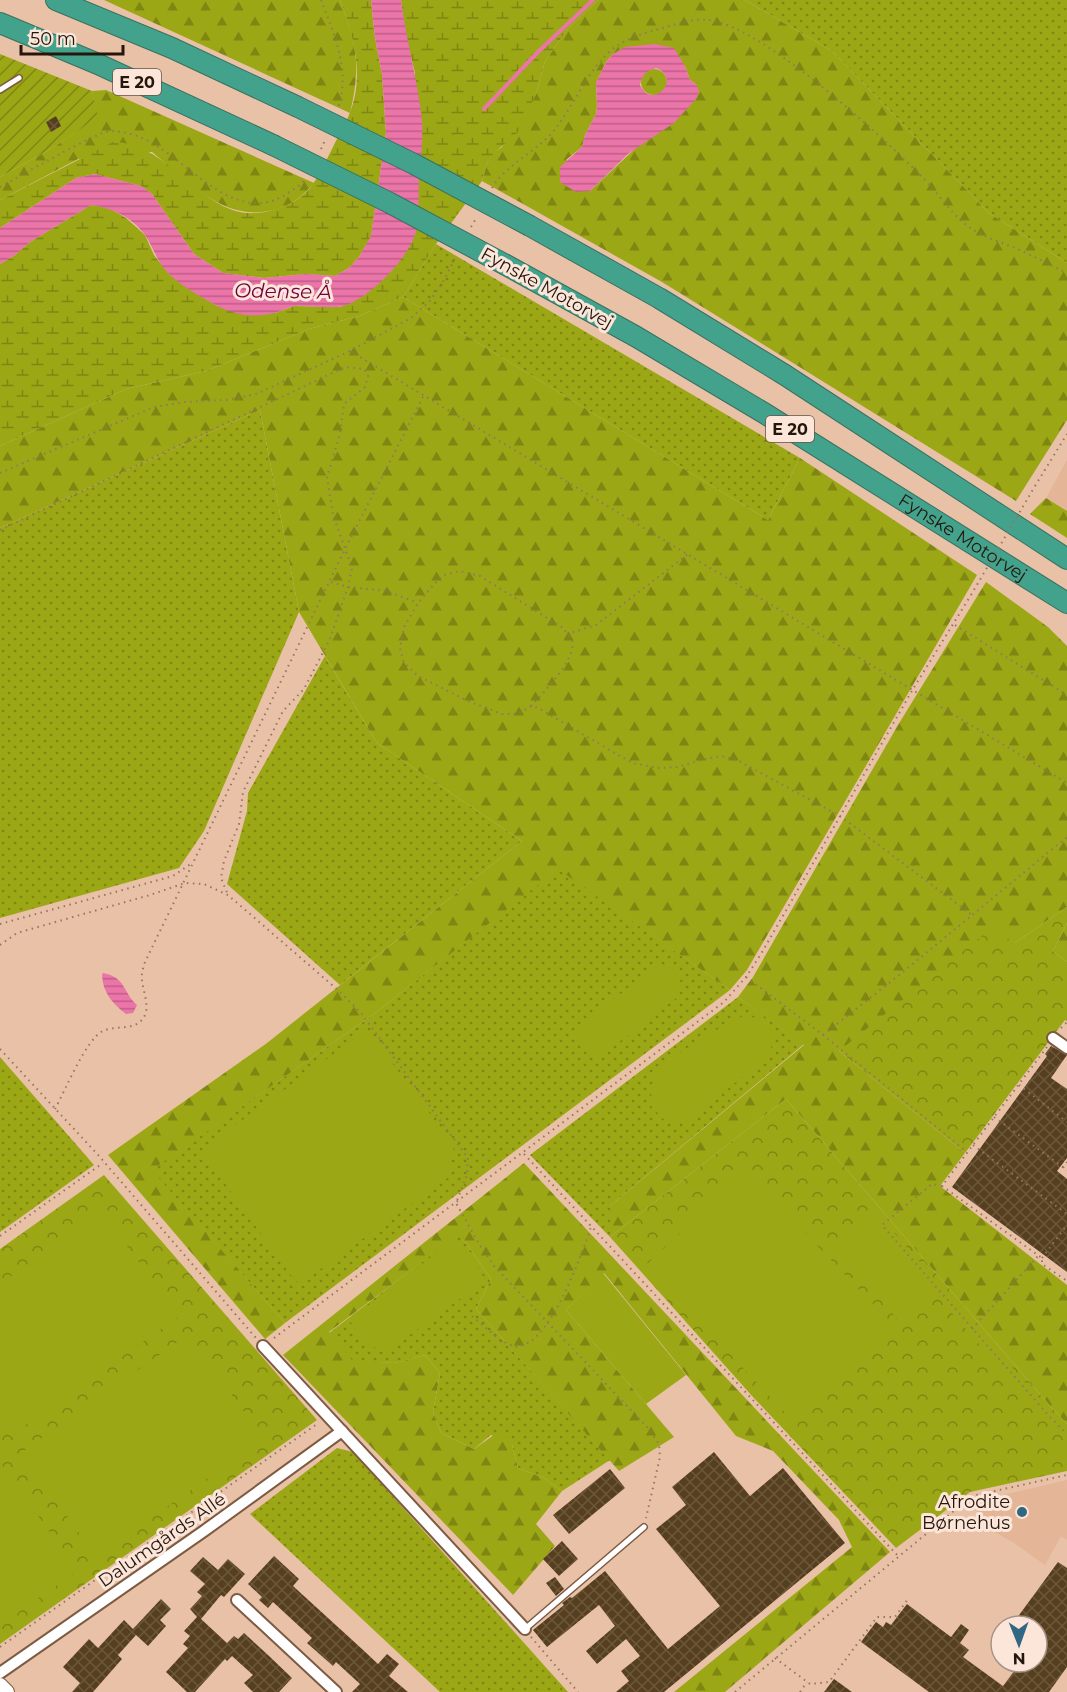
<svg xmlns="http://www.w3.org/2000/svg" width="1067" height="1692" font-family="Montserrat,sans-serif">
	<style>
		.built { fill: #e4b597 }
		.grass { fill: url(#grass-dots) }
		.forest { fill: url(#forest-firs); fill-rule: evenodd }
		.wetland { fill: url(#wetland-marsh) }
		.park { fill: url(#park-crowns) }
		.garden { fill: url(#garden-furrows) }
		.pitch { fill: #9ca715 }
		.water { fill: url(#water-rules); fill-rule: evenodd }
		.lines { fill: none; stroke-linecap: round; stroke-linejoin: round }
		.stream { stroke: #eb74a8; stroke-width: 4 }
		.building { fill: url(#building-cross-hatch) }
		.service-casing { stroke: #7d5a42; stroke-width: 8 }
		.minor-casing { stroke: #7d5a42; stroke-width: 14 }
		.tertiary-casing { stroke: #7d5a42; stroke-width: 16 }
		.motorway-casing { stroke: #38715f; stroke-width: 22 }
		.path { stroke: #937663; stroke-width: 2; stroke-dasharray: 1.5 4.5; stroke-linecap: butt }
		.service { stroke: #fff; stroke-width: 5 }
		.minor { stroke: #fff; stroke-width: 10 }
		.tertiary { stroke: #fff; stroke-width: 14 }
		.motorway { stroke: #43a28b; stroke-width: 20 }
		.motorway-bridge-casing { stroke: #38715f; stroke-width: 22; stroke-linecap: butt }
		.path-bridge { stroke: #937663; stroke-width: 2; stroke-dasharray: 1.5 4.5; stroke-linecap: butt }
		.motorway-bridge { stroke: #43a28b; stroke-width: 20 }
		.poi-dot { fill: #326783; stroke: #fbe6d9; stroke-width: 2 }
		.labels { text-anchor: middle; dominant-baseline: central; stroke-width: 6; stroke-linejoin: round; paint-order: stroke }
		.shield { fill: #fbe6d9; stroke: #65544a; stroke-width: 1.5 }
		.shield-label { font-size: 16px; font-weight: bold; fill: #25160d }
		.street-label { font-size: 18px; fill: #25160d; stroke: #fbe6d9 }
		.poi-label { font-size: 18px; fill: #25160d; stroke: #fbe6d9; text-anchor: end }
		.water-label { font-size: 20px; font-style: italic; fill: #710041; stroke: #fbe6d9 }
	</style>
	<defs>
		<pattern id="grass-dots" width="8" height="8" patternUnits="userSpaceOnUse" patternTransform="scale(1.5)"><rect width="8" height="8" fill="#9ca715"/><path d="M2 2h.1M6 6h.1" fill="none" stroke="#7f8712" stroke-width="1.8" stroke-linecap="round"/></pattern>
		<pattern id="forest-firs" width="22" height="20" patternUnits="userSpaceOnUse" patternTransform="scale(1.5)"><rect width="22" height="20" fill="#9ca715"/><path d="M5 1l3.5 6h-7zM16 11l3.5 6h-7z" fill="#7f8712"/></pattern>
		<pattern id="wetland-marsh" width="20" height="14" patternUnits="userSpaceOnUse" patternTransform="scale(1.5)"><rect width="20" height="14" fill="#9ca715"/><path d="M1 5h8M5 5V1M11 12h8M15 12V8" fill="none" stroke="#7f8712"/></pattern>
		<pattern id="park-crowns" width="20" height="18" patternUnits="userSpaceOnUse" patternTransform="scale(1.5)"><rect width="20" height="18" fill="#9ca715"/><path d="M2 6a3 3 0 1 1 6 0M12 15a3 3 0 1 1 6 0" fill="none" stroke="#7f8712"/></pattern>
		<pattern id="garden-furrows" width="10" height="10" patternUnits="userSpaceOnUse" patternTransform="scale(1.5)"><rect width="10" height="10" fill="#9ca715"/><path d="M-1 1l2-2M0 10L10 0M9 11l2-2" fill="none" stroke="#7f8712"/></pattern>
		<pattern id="water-rules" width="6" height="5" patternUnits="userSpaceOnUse" patternTransform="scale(1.5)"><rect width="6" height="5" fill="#eb74a8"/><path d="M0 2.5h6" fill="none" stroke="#be5e87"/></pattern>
		<pattern id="building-cross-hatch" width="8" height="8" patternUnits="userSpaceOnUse" patternTransform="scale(1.5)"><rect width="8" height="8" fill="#563f1e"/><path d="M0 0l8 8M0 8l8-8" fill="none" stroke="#6b573c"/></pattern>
	</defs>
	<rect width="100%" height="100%" fill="#e9c1a7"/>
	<g class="built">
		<polygon points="1067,460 1067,511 1046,498"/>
		<polygon points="1067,1480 1067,1540 1061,1536 1045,1565 1014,1543 978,1523 977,1501"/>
	</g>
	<g class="grass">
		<polygon points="745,0 1067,0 1067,263 989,213 832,51"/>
		<polygon points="436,244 800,458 768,520 403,297"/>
		<polygon points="260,410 299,612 204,831 179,868 0,918 0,528"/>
		<polygon points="325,656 377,743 522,841 340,985 227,884 247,811 248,793"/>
		<polygon points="558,868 730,990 285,1323 151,1170 374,1014"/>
		<polygon points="738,997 804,1044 610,1206 610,1237 530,1155"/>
		<polygon points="0,1057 94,1165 0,1232"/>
		<polygon points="458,1234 466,1243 491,1279 476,1309 610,1460 562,1491 544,1478 518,1468 512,1445 491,1435 474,1449 441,1433 433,1412 440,1373 425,1355 394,1363 352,1361 329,1333"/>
		<polygon points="337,1448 353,1452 568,1692 440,1692 250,1514"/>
	</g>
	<g class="forest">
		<path d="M104 0H340C357 45 361 66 350 113Z"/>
		<path d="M598 0H745L832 51 989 213 1067 263V420L1016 501 662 282 482 181 487 163 493 153 502 147 536 94 545 61 567 30ZM613 54 685 66 690 80 697 85 639 145 590 191 566 160 582 147 585 135 596 114 597 106 596 83 606 62Z"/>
		<circle cx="654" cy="82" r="13"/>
		<path d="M106 90 314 183C302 197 291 206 273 210 224 223 186 180 152 152L78 159 0 200V177L51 149 97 117 92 91Z"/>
		<polygon points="403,297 768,520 800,458 977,575 747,970 730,990 558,869 374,1014 152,1170 285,1323 265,1339 108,1155 267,1043 522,841 377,743 299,612 260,410 0,528 0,446 126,389 206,371 309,329 359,316"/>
		<polygon points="1046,498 1067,511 1067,538 1030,514"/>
		<polygon points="986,582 1048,627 1067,646 1067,907 1015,943 839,1051 965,1153 940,1186 1067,1285 1067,1424 1051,1407 786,1099 610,1237 610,1206 804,1045 738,997 753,977 898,725"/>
		<polygon points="1067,923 1067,962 1053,951"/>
		<polygon points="524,1163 890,1552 725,1692 674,1692 852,1547 839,1520 773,1451 736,1436 604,1273 566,1310 674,1437 619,1471 476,1309 491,1279 466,1243 458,1235 329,1332 352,1360 394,1363 425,1355 440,1373 433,1412 441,1433 474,1449 502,1429 512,1445 518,1468 544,1478 562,1491 536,1524 555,1546 513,1595 283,1355"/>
	</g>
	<g class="wetland">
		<path d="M340 0H371L375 38 382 74 386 133 371 237 359 257 349 268 335 276 306 274 264 278 223 273 194 254 152 194 141 186 95 174 76 178 0 228V200L113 142C174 142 205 228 269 211 310 201 315 182 333 147 338 136 345 126 349 115 365 76 354 37 340 0Z"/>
		<polygon points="401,0 598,0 567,30 545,61 536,94 518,132 493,154 487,163 482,181 436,244 403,297 359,316 309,329 206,371 126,389 0,446 0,264 15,255 30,242 91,205 109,208 126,218 145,235 154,255 169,274 217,306 275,313 294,306 340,307 360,297 415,73 405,33"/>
	</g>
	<g class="park">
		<polygon points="1067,907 1067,923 1053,951 1067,962 1067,1021 1065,1020 965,1153 839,1051 992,928 1015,943"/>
		<polygon points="786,1099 1051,1407 1067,1424 1067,1471 970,1492 896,1548 753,1397 610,1237"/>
		<polygon points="104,1175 317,1420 0,1644 0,1249"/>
	</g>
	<polygon class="garden" points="0,54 92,91 98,117 51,149 0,177"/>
	<g class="pitch">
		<path d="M666 965C678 974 686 983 678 997L602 1055C585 1060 569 1039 580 1024L658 966Z"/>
		<path d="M743 1016C771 1017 782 1036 765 1059L689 1120C668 1129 664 1120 651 1106 651 1093 651 1081 659 1070 669 1057 728 1022 743 1016Z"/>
		<polygon points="365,1031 372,1036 454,1146 449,1177 301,1283 295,1281 203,1153 204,1148"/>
		<polygon points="746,1171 893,1325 792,1420 646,1265"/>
		<polygon points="102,1211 178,1317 10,1436 0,1422 0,1284"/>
		<polygon points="878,1214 1052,1413 1045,1419 934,1293 900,1322 837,1250"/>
		<path d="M456 1238 486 1280 386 1352C367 1347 360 1335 349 1320Z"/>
		<polygon points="603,1273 686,1375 646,1404 566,1310"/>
		<polygon points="189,1334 263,1439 96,1557 22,1452"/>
		<polygon points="3,1466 77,1571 0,1625 0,1468"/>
	</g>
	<g class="water">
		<path d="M371 0H401C406 38 416 74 421 112 424 134 421 158 419 180 418 197 420 218 415 235 407 260 365 304 338 307 326 308 313 306 301 306 292 305 285 310 275 313 253 318 233 315 214 304 199 296 182 286 169 274 156 261 154 248 145 235 132 217 112 208 91 205L30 242 15 255 0 264V228L76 178 95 174 141 186 152 194 194 254 223 273 264 278 306 274 335 276 349 268 359 257 371 236 386 133 382 74 375 38Z"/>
		<path d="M655 44 674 48 685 66 690 80 697 85 699 92 696 99 674 123 628 154 590 191 576 192 560 182V167L582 147 585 135 596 114 597 106 596 83 606 62 613 54 625 47ZM656 68C679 77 660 102 646 93 646 93 640 86 640 85 642 75 646 71 656 68Z"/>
		<path d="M103 973C126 977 123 993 137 1005L133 1013 126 1014C112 1003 103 993 102 975Z"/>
	</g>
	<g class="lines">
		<polyline class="stream" points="484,109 538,52 593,0"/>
	</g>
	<g class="building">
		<polygon points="56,116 61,126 51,132 46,122"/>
		<polygon points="1051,1046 1067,1055 1051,1078 1067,1089 1067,1158 1057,1171 1067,1179 1067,1272 952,1187 1047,1056 1045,1054"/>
		<polygon points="714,1452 750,1496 783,1468 845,1543 664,1692 616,1692 629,1681 621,1671 640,1656 626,1639 597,1664 586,1651 615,1626 599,1605 547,1647 533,1630 564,1605 562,1603 570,1597 572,1598 605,1571 668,1649 720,1606 656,1529 686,1505 672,1487"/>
		<polygon points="610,1469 625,1488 569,1534 553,1515"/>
		<polygon points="562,1541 578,1559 559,1576 543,1559"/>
		<polygon points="274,1556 299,1579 293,1586 362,1649 378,1664 387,1654 399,1664 389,1676 408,1692 352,1692 360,1684 336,1662 333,1666 307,1643 312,1638 273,1602 268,1608 259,1600 262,1597 248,1584"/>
		<polygon points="203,1557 218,1570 228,1559 245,1574 224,1597 221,1595 201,1619 227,1643 234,1636 238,1639 244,1633 268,1655 292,1678 279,1692 253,1692 244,1683 253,1675 232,1656 227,1661 225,1659 195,1692 187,1692 166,1672 188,1648 183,1644 190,1636 184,1631 197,1617 190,1609 202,1596 197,1592 205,1584 190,1571"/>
		<polygon points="1058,1562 1067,1568 1067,1667 1049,1692 929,1692 861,1642 876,1622 883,1627 886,1622 891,1625 907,1604 951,1637 961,1624 969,1630 960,1643 969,1650 963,1657 1003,1686 1021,1662 1037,1662 1037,1626 1011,1626"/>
		<polygon points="555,1577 564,1589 556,1596 546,1583"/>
		<polygon points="161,1599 171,1609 160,1620 166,1626 148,1646 136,1635 118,1655 122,1659 93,1692 72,1692 80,1683 63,1667 89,1639 98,1648 124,1620 133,1629"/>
		<polygon points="834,1679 852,1692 824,1692"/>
	</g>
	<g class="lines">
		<defs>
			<g id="service">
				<polyline points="0,90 19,78"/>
				<polyline points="525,1629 644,1527"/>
			</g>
			<g id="minor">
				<polyline points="1053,1038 1067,1048"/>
				<polyline points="263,1346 525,1629"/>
				<polyline points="237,1600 336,1692"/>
				<polyline points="0,1673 204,1531 342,1431"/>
			</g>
			<polyline id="tertiary" points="0,1685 7,1692"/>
			<g id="motorway">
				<polyline points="56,0 172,48 296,106"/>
				<polyline points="0,23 98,64 273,145"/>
				<polyline points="530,226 659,298 785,375 1067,559"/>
				<path id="s1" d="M506 265 635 336 764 413 1067 603"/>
			</g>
		</defs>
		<use href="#service" class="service-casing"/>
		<use href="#minor" class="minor-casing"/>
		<use href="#tertiary" class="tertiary-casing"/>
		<use href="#motorway" class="motorway-casing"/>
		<g class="path">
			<path d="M321 0C334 34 351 71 338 108"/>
			<polyline points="321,149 326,138"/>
			<path d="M0 187C17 178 98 131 110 131 127 131 143 137 157 146 193 168 238 224 285 195 292 190 301 186 306 178"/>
			<path d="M492 188C504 166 539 150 555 129 575 104 586 73 610 51 624 39 642 34 659 29 675 25 691 18 708 20 759 24 881 135 919 174 935 189 948 210 965 224 982 238 1003 242 1022 251 1037 258 1052 266 1067 273"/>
			<polyline points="471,227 477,217"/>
			<polyline points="350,351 1067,783"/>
			<polyline points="0,473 154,407 184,402 226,400 256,394 350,351 411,318 429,302 443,282 456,256"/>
			<polyline points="1035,486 1067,434"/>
			<polyline points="0,530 345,367 364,369 368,376 365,387 344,404 340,434 327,477 333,515 352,568 348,587 330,639 304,689 283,711 243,792 239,824 224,861 221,878 228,895"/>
			<polyline points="331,582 348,587 386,591 418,603"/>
			<polyline points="955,625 1067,695"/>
			<polyline points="567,634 596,625 688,554"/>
			<path d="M531 706C543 693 577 659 572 641 570 637 566 632 563 628L480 576 459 571 444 575 436 582 418 603 404 627 400 648 404 663 418 676 468 701 502 714H518L531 706 538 708 632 763 659 768 677 767 701 760 721 756 737 760 840 816 972 915"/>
			<polyline points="0,924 173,876 192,863"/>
			<polyline points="0,945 17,933 150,895 185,883 204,884 228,895 339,991 361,1013 468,1158 467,1175 456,1203 479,1244 494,1266 648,1428 659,1444 660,1457 646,1518"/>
			<polyline points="746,977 823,1035 967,1152"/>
			<polyline points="1061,1028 1067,1022"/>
			<polyline points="823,1035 903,972 1067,837"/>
			<polyline points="1047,1047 942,1186 1042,1258 1042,1264 1067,1281"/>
			<polyline points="0,1049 99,1156 256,1338"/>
			<polyline points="1019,1085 1067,1122"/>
			<path d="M55 1109C65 1091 86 1039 103 1031 117 1024 140 1033 146 1012 148 1002 143 990 142 980 141 974 143 968 145 962L345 549 424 395"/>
			<polyline points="994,1117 1067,1170"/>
			<polyline points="973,1145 1067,1214"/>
			<polyline points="524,1154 898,1556"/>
			<polyline points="1063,1168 1067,1162"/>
			<polyline points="942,1186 932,1184 882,1225 1049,1416 1067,1434"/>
			<polyline points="0,1236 103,1163"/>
			<polyline points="1042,1258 1067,1225"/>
			<path d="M472 1316 500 1340 515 1347C524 1345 530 1343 536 1337 559 1315 581 1257 591 1227"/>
			<polyline points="972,1329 1038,1256"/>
			<polyline points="274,1338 724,1002 746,977 761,954 913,689 971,595"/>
			<polyline points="531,1637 578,1692"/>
			<polyline points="0,1647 317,1424"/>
			<polyline points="775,1658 810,1684 829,1682 877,1617 895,1617 908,1599"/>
			<polyline points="735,1692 972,1496 1067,1475"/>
			<polyline points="800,1692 807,1682"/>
		</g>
		<use href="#service" class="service"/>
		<use href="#minor" class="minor"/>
		<use href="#tertiary" class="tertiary"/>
		<use href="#motorway" class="motorway"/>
		<defs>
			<g id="motorway-bridge">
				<polyline points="296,106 414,164 530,226"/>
				<polyline points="273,145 390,203 506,265"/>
			</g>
		</defs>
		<use href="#motorway-bridge" class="motorway-bridge-casing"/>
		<polyline class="path-bridge" points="971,595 1035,486"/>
		<use href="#motorway-bridge" class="motorway-bridge"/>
	</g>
	<circle class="poi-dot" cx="1022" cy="1512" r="6"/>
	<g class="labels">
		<g class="shield">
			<rect x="113" y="69" width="48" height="26" rx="4.5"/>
			<rect x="766" y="416" width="48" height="26" rx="4.5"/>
		</g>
		<g class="shield-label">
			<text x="137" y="82">E 20</text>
			<text x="790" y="429">E 20</text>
		</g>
		<g class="street-label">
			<text transform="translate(547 288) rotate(29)">Fynske Motorvej</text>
			<text stroke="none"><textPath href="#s1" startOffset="532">Fynske Motorvej</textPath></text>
			<text transform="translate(162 1540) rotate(-35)">Dalumgårds Allé</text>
		</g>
		<g class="poi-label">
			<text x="1010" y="1502">Afrodite<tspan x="1010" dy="21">Børnehus</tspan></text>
		</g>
		<g class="water-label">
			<text transform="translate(283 291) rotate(1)">Odense Å</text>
		</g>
	</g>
	<g transform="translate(1019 1644) rotate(179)"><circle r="28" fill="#fbe6d9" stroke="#a59387" stroke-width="1.5"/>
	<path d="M0-4.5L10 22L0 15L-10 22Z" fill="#326783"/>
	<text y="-9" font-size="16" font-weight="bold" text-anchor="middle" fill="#25160d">N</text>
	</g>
	<path d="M21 45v9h102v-9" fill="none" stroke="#25160d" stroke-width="3"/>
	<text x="30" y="45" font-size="18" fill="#25160d" stroke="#fbe6d9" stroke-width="4.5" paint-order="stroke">50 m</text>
</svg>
